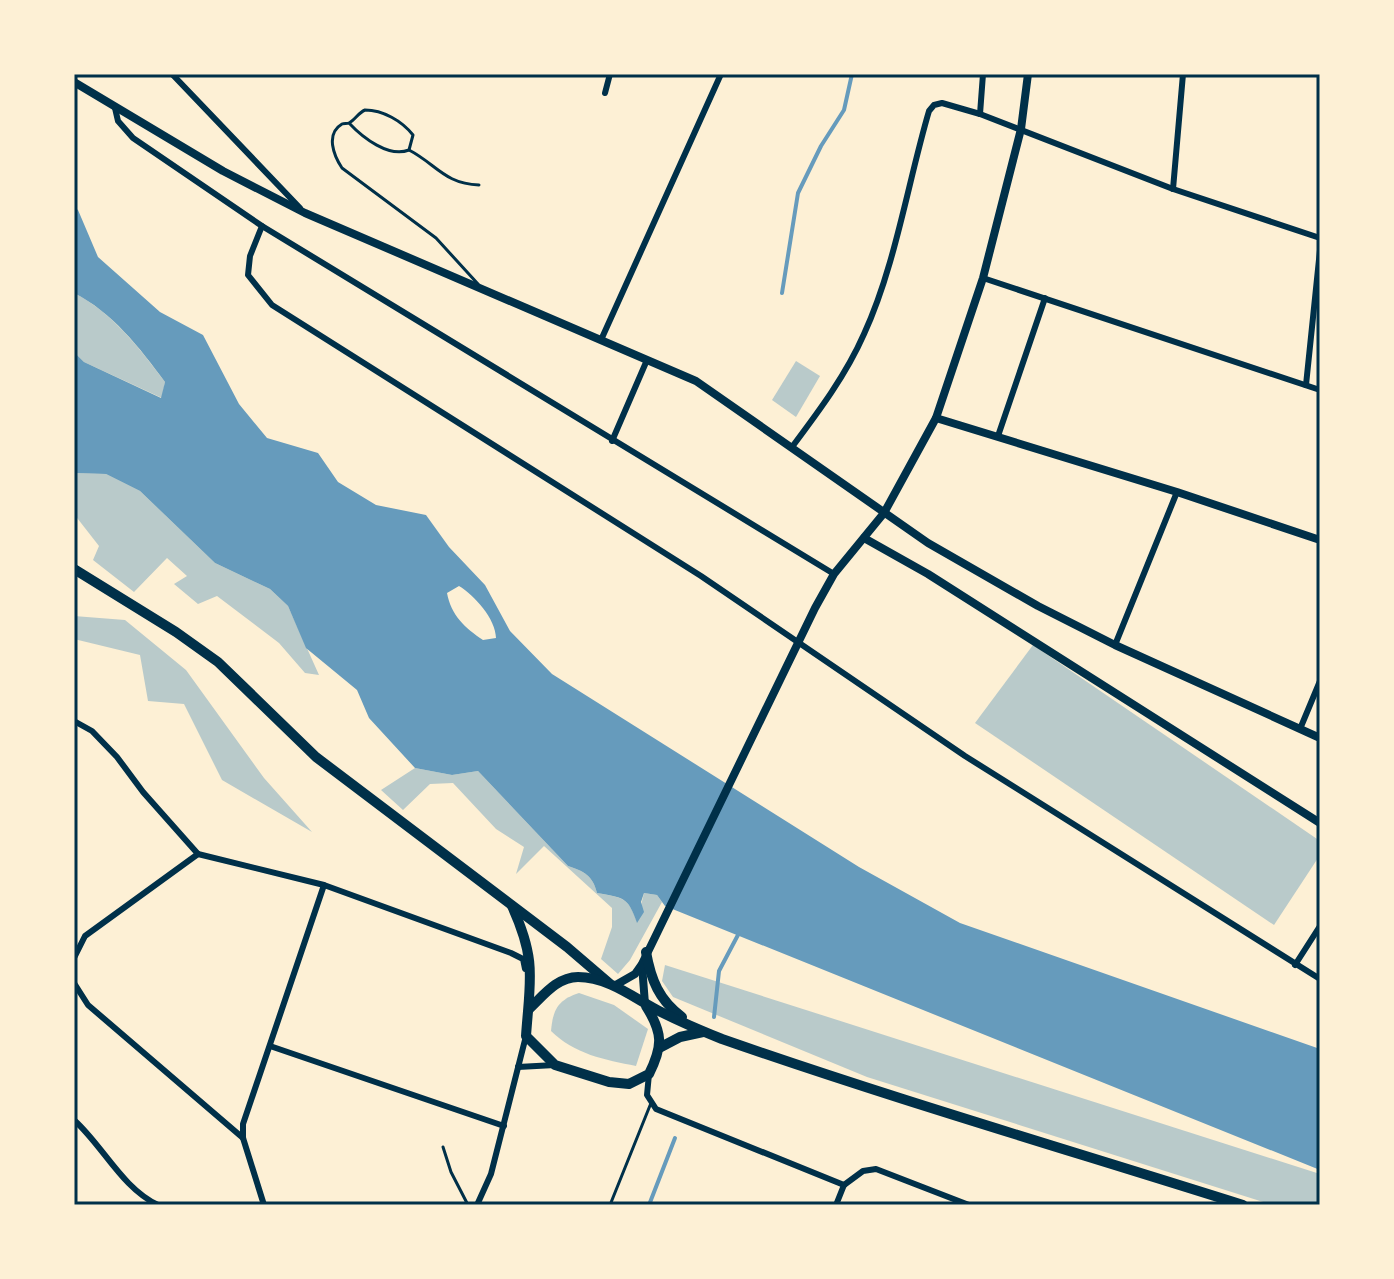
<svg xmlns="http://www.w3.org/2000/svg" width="1394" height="1279" font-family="'Exo 2',sans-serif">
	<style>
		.green { fill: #b9caca }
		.water { fill: #669bbc; fill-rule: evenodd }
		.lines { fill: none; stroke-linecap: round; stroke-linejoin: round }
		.stream { stroke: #669bbc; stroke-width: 4 }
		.service { stroke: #003049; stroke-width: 3 }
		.minor { stroke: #003049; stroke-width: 6 }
		.tertiary { stroke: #003049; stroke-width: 8 }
		.primary { stroke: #003049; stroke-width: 10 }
		.neatline { fill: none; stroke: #003049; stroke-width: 3 }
	</style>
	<rect width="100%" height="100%" fill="#fdf0d5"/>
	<g class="green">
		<path d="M74 293C112 312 140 349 165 382L162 398 84 362 74 352Z"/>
		<polygon points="796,361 820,376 796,417 772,400"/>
		<polygon points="74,473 106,474 140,491 215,563 270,589 288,606 319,675 305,673 279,643 217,596 198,604 174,584 187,576 167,558 134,592 93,560 99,546 74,514"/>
		<polygon points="74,616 125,620 186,670 264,778 312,832 222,780 184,704 148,701 140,655 74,639"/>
		<polygon points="1033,645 1320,841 1320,855 1274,925 975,723"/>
		<path d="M415 768 452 775 478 771 568 866C584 871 593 876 597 893 622 898 628 896 637 922L644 893 657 895 662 902 630 960 618 974 601 959 612 927V908L544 846 516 874 524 847 496 829 453 783 430 784 403 810 381 790Z"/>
		<polygon points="665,965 1320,1174 1320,1205 1273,1205 867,1077 673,997 662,981"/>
		<path d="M579 993 614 1005 648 1029 636 1066C605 1060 574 1054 551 1031 553 1009 558 1000 579 993Z"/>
	</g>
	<path class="water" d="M74 207 78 210 98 257 160 312 203 335 239 404 267 438 318 453 338 482 376 505 426 515 449 547 485 585 510 631 552 674 859 867 960 923 1320 1049V1170L665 906 657 895 644 893 641 902 644 912 637 923C628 896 623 898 597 893 593 876 584 871 568 866L478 771 452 775 415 768 369 718 357 690 306 648 288 606 270 589 215 563 140 491 106 474 74 473V352L84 362 161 398 165 382C140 348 112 312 74 293ZM459 586C474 595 496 619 496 638L483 640C465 628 451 615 447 593Z"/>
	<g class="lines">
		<g class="stream">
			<polyline points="782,293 798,193 821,146 844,110 852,74"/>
			<polyline points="714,1017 719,971 739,933"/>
			<polyline points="649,1205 675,1138"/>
		</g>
		<g class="service">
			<path d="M349 123C363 138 389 158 409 150L413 135C402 121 383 110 365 110 358 113 355 120 349 123 347 124 344 123 342 124 325 134 334 156 342 168L436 238 478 284"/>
			<path d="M409 150C436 164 445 184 479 185"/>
			<polyline points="443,1147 451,1172 468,1205"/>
			<polyline points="610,1205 651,1103"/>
		</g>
		<g class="minor">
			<polyline points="172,74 300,208"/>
			<polyline points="605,93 610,74"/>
			<polyline points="115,108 118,121 133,138 262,226 834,574"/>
			<polyline points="980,114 983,74"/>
			<polyline points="1173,189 1183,74"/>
			<polyline points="262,226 250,256 248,275 272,305 701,576 965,756 1320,979"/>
			<polyline points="983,278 1320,390"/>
			<polyline points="601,340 721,74"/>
			<polyline points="1306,385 1320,250"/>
			<polyline points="998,436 1045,298"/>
			<polyline points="612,441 647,360"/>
			<path d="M792 447C819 411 846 375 864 334 895 267 908 182 929 111L934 105 942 103 980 114 1173 189 1320 238"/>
			<polyline points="1115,645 1177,492"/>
			<polyline points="74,721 92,731 117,757 143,792 198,854 324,885 511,953 523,959 525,969"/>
			<polyline points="1300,729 1320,681"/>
			<polyline points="74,958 85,936 198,854"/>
			<polyline points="1295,965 1320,926"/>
			<polyline points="74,983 88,1005 243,1138"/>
			<polyline points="270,1046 504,1126"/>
			<polyline points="518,1067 555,1065"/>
			<polyline points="649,1074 647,1095 656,1109 844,1185"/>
			<path d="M74 1120C103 1146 122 1188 158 1205"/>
			<polyline points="844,1185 863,1171 876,1169 969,1205"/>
			<polyline points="264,1205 243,1138 243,1124 324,885"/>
			<polyline points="477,1205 491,1174 526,1036"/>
			<polyline points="836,1205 844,1185"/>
		</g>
		<g class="tertiary">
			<polyline points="74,82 223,171 305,213 696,381 928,543 1038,606 1115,645 1320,738"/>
			<polyline points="936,418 1177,492 1320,540"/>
			<polyline points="864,538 928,574 1320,823"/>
			<polyline points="642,965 645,1004"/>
			<polyline points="614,986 635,974 642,964 815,608 834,574 884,513 936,418 983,278 1021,129 1028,74"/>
		</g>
		<g class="primary">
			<polyline points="74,569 176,632 218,662 316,757 567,947 609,983"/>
			<path d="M512 906C537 961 530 979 526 1036L555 1065 609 1082 629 1084 649 1074C663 1046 663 1033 646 1006"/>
			<path d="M646 952C651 980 659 1000 682 1017"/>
			<path d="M529 1009C543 996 557 977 578 977 609 977 635 999 661 1012 681 1022 702 1031 722 1039 894 1099 1069 1150 1243 1205"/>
			<polyline points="661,1047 680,1037 703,1032"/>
		</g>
	</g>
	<rect width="1394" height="1279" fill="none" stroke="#fdf0d5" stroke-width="152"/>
	<rect x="76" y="76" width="1242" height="1127" class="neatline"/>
</svg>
